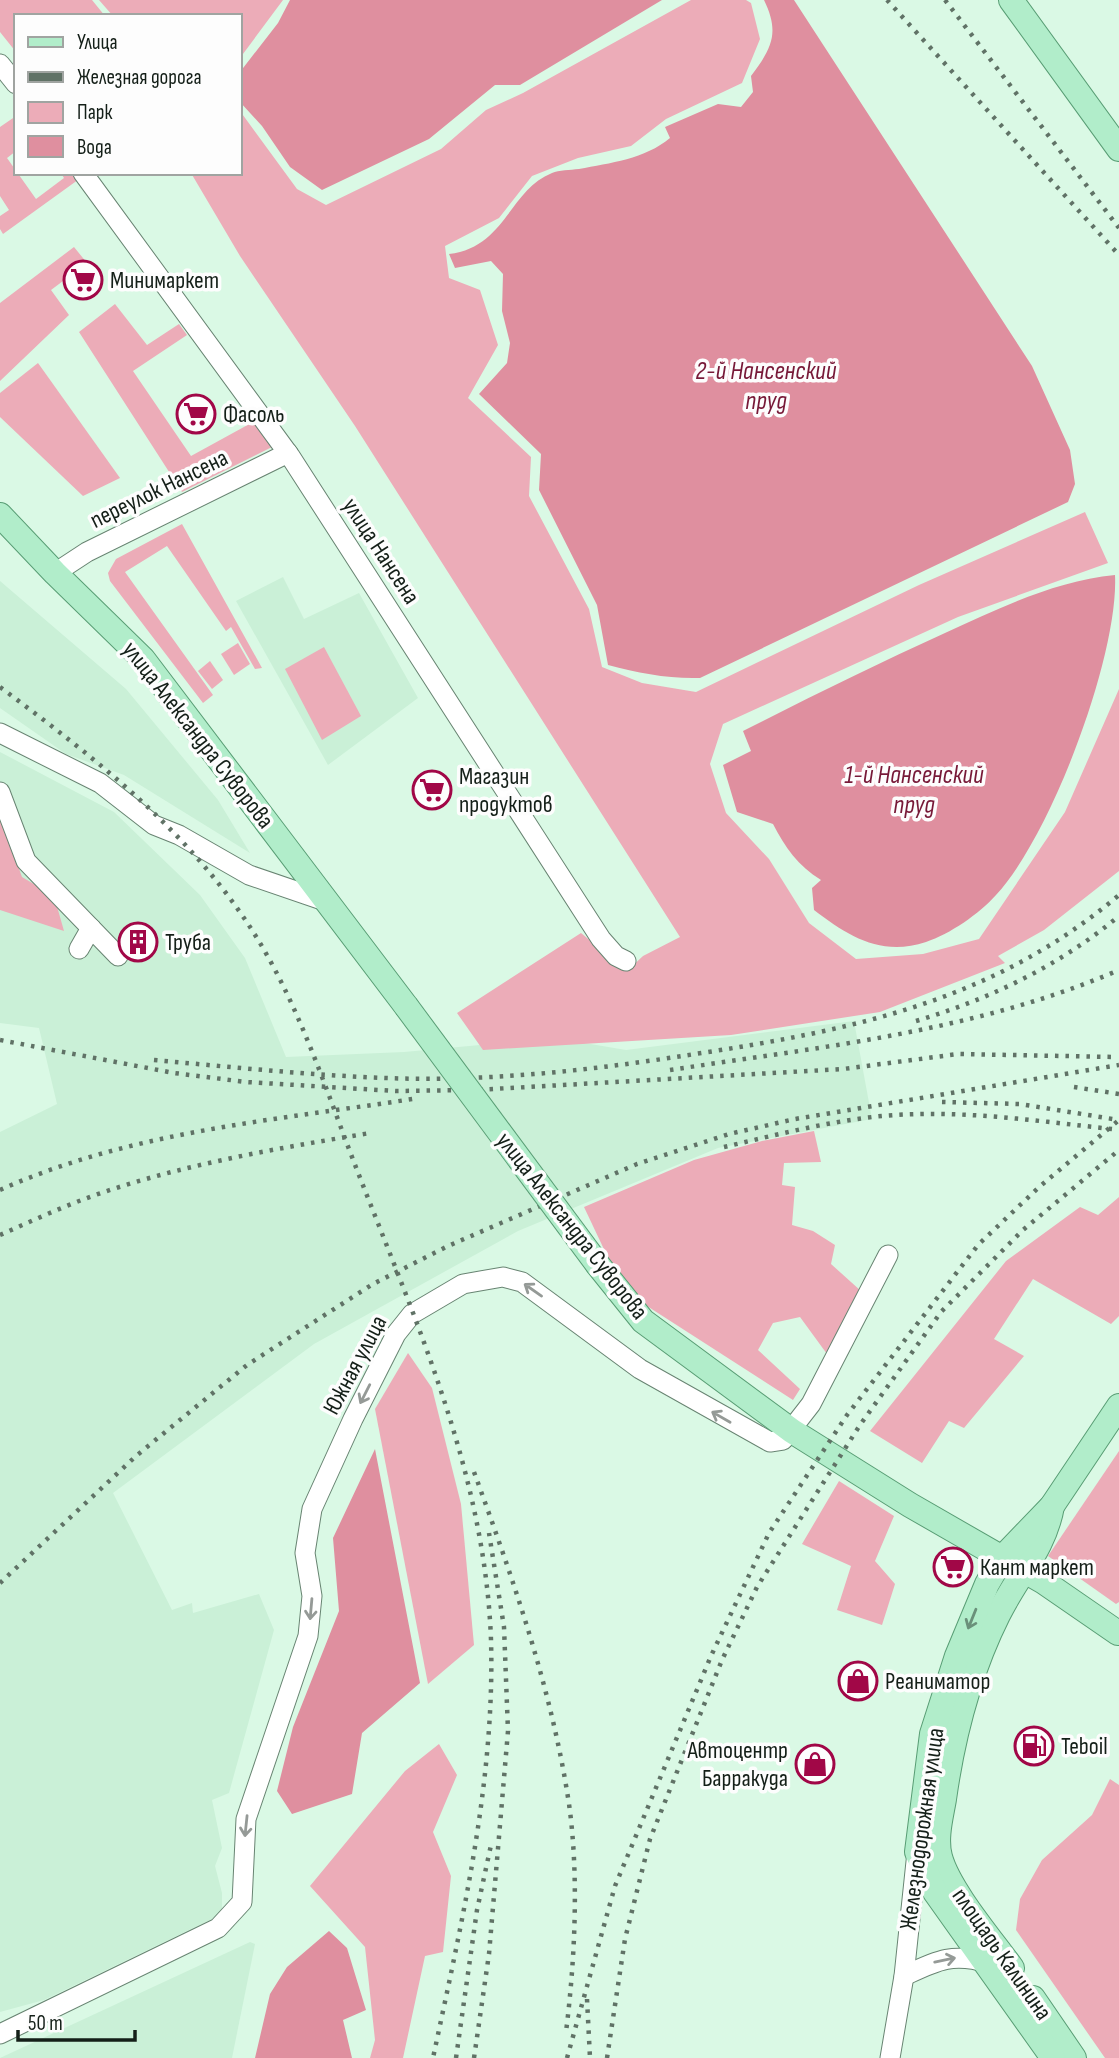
<svg xmlns="http://www.w3.org/2000/svg" width="1119" height="2058" font-family="'Sofia Sans Condensed',sans-serif">
	<style>
		.built { fill: #caf0d7 }
		.green { fill: #ecacb8 }
		.water { fill: #df8f9f }
		.lines { fill: none; stroke-linecap: round; stroke-linejoin: round }
		.minor-casing { stroke: #688472; stroke-width: 21 }
		.major-casing { stroke: #589d74; stroke-width: 26 }
		.minor { stroke: #fff; stroke-width: 19 }
		.major { stroke: #b1edca; stroke-width: 24 }
		.rail { stroke: #607266; stroke-width: 4.5; stroke-dasharray: 3.5 7; stroke-linecap: butt }
		.major-bridge-casing { stroke: #589d74; stroke-width: 26; stroke-linecap: butt }
		.major-bridge { stroke: #b1edca; stroke-width: 24 }
		.oneway { stroke: #959a97 }
		.oneway2 { stroke: #6a907a }
		.labels { text-anchor: middle; dominant-baseline: central; stroke-width: 7; stroke-linejoin: round; paint-order: stroke }
		.poi-label { font-size: 24px; fill: #141f18; stroke: #fdfdfd; text-anchor: start }
		.street-label { font-size: 24px; fill: #141f18; stroke: #fdfdfd }
		.water-label { font-size: 26px; font-style: italic; fill: #771938; stroke: #fdfdfd }
	</style>
	<rect width="100%" height="100%" fill="#daf9e5"/>
	<g class="built">
		<polygon points="283,577 304,619 359,593 418,698 328,765 236,601"/>
		<polygon points="0,581 126,689 218,800 250,853 124,775 66,754 0,708"/>
		<polygon points="0,752 114,812 200,895 245,958 286,1057 404,1052 555,1038 626,1050 854,1021 872,1119 718,1148 518,1231 314,1344 113,1493 172,1610 192,1603 193,1613 259,1594 274,1630 229,1793 212,1800 222,1848 215,1866 222,1893 222,1914 44,2000 0,2012 0,1132 57,1104 39,1028 0,1023"/>
		<polygon points="250,1942 255,1944 232,2058 0,2058"/>
	</g>
	<g class="green">
		<polygon points="0,0 92,0 105,16 16,16 16,52 0,32"/>
		<polygon points="99,0 283,0 240,58 240,16 113,16"/>
		<polygon points="691,0 746,0 751,3 760,39 742,83 666,119 631,146 578,158 532,176 499,218 445,246 449,278 480,290 498,345 468,398 531,457 529,496 589,609 602,667 642,683 696,692 919,585 1085,512 1108,563 958,617 723,724 710,764 726,813 769,859 809,923 856,959 923,954 979,939 1065,812 1119,689 1119,871 1044,930 998,956 1005,963 880,1012 731,1035 483,1050 457,1013 581,933 627,971 643,956 680,937 355,426 240,256 191,173 240,173 240,111 297,189 326,205 441,149 486,110 523,93"/>
		<polygon points="16,116 16,151 7,158 36,199 64,178 61,173 79,173 82,177 3,234 0,229 0,216 9,210 0,196 0,127"/>
		<polygon points="74,247 87,263 51,290 69,315 0,381 0,303"/>
		<polygon points="115,304 147,345 179,324 187,335 133,371 191,456 253,422 272,447 182,492 79,332"/>
		<polygon points="38,363 120,478 83,496 0,417 0,393"/>
		<polygon points="182,524 262,668 255,669 231,627 226,631 167,546 125,572 213,695 203,703 110,581 108,573 116,559"/>
		<polygon points="238,643 250,664 234,675 221,654"/>
		<polygon points="324,647 361,716 322,740 285,669"/>
		<polygon points="210,661 223,680 212,689 198,671"/>
		<polygon points="0,816 22,877 54,896 64,931 0,910"/>
		<polygon points="814,1131 821,1162 784,1163 782,1185 795,1187 792,1225 813,1231 835,1245 831,1264 861,1291 827,1354 800,1317 773,1323 758,1350 800,1389 793,1400 647,1306 610,1262 584,1207 694,1160 762,1141"/>
		<polygon points="1119,1197 1119,1316 1111,1324 1033,1279 994,1339 1024,1356 964,1428 949,1421 922,1463 870,1431 1006,1261 1080,1207 1098,1215"/>
		<polygon points="408,1353 432,1388 461,1504 474,1645 428,1684 375,1409"/>
		<polygon points="1119,1451 1119,1602 1116,1604 1048,1556"/>
		<polygon points="839,1481 894,1516 875,1561 895,1584 882,1625 837,1610 851,1566 802,1544"/>
		<polygon points="439,1744 457,1775 433,1832 451,1876 443,1952 425,1956 403,2058 370,2058 375,2040 365,1947 310,1886 405,1771"/>
		<polygon points="1110,1779 1119,1785 1119,2058 1105,2058 1016,1930 1020,1899 1042,1860 1092,1815"/>
	</g>
	<g class="water">
		<polygon points="290,0 662,0 520,85 495,85 429,139 322,190 290,167 262,126 240,102 240,72 278,23"/>
		<path d="M764 0H794L1032 366 1070 450 1075 484 1068 502 700 678C668 679 639 673 608 665L597 605 539 490 541 454 479 394 507 363 510 343 502 311 503 274 491 261 455 268 449 254C506 247 509 190 552 173 559 170 570 170 579 169 610 163 645 159 670 138L665 127 718 104 741 107 753 92 751 76C772 48 780 33 764 0Z"/>
		<path d="M1115 575C1119 655 1051 836 996 895 979 914 950 934 926 942 881 957 848 936 814 910L812 888 821 880C798 866 785 847 773 824L737 812 723 765 751 751 743 731C810 697 877 664 945 633 999 608 1055 581 1115 575Z"/>
		<polygon points="375,1449 420,1683 362,1733 352,1794 292,1814 277,1791 293,1727 339,1611 333,1538"/>
		<polygon points="329,1931 347,1948 366,2010 343,2020 352,2058 255,2058 270,1994 287,1967"/>
	</g>
	<g class="lines">
		<defs>
			<g id="minor">
				<polyline points="0,64 16,84"/>
				<polyline points="83,173 290,456 601,939 616,956 626,961"/>
				<polyline points="55,573 87,552 288,453"/>
				<polyline points="0,733 100,783 154,825 179,835 249,875 328,902"/>
				<polyline points="0,792 26,861 118,956"/>
				<polyline points="79,949 91,928"/>
				<path d="M904 1976C936 1961 952 1952 988 1963"/>
				<polyline points="0,2034 218,1928 242,1902 246,1819 308,1636 312,1596 305,1553 312,1509 353,1419 396,1334 412,1314 463,1284 503,1277 522,1282 640,1369 770,1442 783,1440 811,1404 888,1255"/>
				<polyline points="890,2058 904,1976 917,1852"/>
			</g>
			<g id="major">
				<polyline points="1011,0 1119,149"/>
				<polyline points="0,515 55,573 143,659 406,1006"/>
				<polyline points="598,1265 643,1321 792,1431 910,1505 1044,1582 1118,1633"/>
				<path d="M1012 1968C991 1939 949 1890 940 1857 935 1838 941 1817 944 1799 953 1735 969 1673 998 1615 1016 1578 1045 1548 1052 1506"/>
				<polyline points="1033,1998 1074,2058"/>
				<polyline points="1053,2058 935,1892 917,1852 932,1734 957,1656 987,1584 1002,1558 1052,1506 1119,1406"/>
			</g>
		</defs>
		<use href="#minor" class="minor-casing"/>
		<use href="#major" class="major-casing"/>
		<use href="#minor" class="minor"/>
		<use href="#major" class="major"/>
		<g class="rail">
			<polyline points="887,0 1119,255"/>
			<polyline points="945,0 1119,228"/>
			<path d="M0 687C91 755 179 823 244 918 296 994 324 1085 357 1170 416 1322 485 1474 491 1640 495 1781 462 1921 433 2058"/>
			<path d="M916 1021C990 999 1059 966 1119 916"/>
			<polyline points="0,1040 174,1073 246,1082 396,1091 475,1090 843,1069 958,1054 1116,1057"/>
			<path d="M154 1060C231 1067 308 1075 385 1078 488 1082 594 1070 695 1054 853 1030 994 1001 1119 895"/>
			<path d="M670 1070C821 1047 978 1031 1119 970"/>
			<polyline points="1074,1087 1119,1094"/>
			<polyline points="942,1102 1020,1104 1119,1120"/>
			<path d="M724 1147C776 1135 829 1121 882 1116 959 1109 1036 1121 1112 1129"/>
			<path d="M0 1190C131 1131 278 1120 419 1098"/>
			<path d="M0 1235C34 1220 68 1204 104 1192 190 1163 280 1148 370 1133"/>
			<path d="M474 1472C513 1579 552 1690 569 1804 579 1875 575 1960 566 2032"/>
			<polyline points="0,1583 136,1456 247,1365 373,1284 448,1246 637,1164 729,1134 795,1119 1119,1065"/>
			<polyline points="587,1999 590,2058"/>
			<polyline points="456,2058 477,1910 491,1845"/>
			<polyline points="474,2058 489,1954 508,1731 504,1627 489,1533"/>
			<polyline points="567,2058 615,1886 711,1656 769,1533 847,1415 978,1245 1038,1188 1119,1120"/>
			<polyline points="607,2058 625,1939 650,1839 722,1660 757,1587 860,1425 941,1312 1023,1230 1119,1150"/>
		</g>
		<defs>
			<polyline id="major-bridge" points="406,1006 598,1265"/>
		</defs>
		<use href="#major-bridge" class="major-bridge-casing"/>
		<use href="#major-bridge" class="major-bridge"/>
	</g>
	<defs><path id="oneway-shaft" d="M-6 0H5M1.5-3L5.5 0L1.5 3" fill="none" stroke-width="1.6" stroke-linecap="round" stroke-linejoin="round" transform="scale(1.75)"/></defs>
	<g class="oneway">
		<use href="#oneway-shaft" transform="translate(533 1290) rotate(-145)"/>
		<use href="#oneway-shaft" transform="translate(365 1394) rotate(117)"/>
		<use href="#oneway-shaft" transform="translate(721 1417) rotate(-150)"/>
		<use href="#oneway-shaft" transform="translate(311 1609) rotate(95)"/>
		<use href="#oneway-shaft" transform="translate(246 1826) rotate(96)"/>
		<use href="#oneway-shaft" transform="translate(945 1960) rotate(-12)"/>
	</g>
	<use class="oneway2" href="#oneway-shaft" transform="translate(972 1619) rotate(112)"/>
	<defs>
		<symbol id="supermarket-ring" viewBox="-11 -11 22 22"><circle r="9.5" fill="#fdfdfd" stroke="#a10747" stroke-width="1.5"/><path d="M-6-5.5h2.5l.6 2H6L4.5 2H-2.5L-4.4-4H-6ZM-1.5 3.2a1.3 1.3 0 1 0 .1 0ZM3 3.2a1.3 1.3 0 1 0 .1 0Z" fill="#a10747"/></symbol>
		<symbol id="building-ring" viewBox="-11 -11 22 22"><circle r="9.5" fill="#fdfdfd" stroke="#a10747" stroke-width="1.5"/><path d="M-4-6H4V6H1V3H-1V6H-4ZM-2.5-4.3h1.7v1.8h-1.7ZM.8-4.3h1.7v1.8H.8ZM-2.5-1h1.7V.8h-1.7ZM.8-1h1.7V.8H.8Z" fill="#a10747"/></symbol>
		<symbol id="shop-ring" viewBox="-11 -11 22 22"><circle r="9.5" fill="#fdfdfd" stroke="#a10747" stroke-width="1.5"/><path d="M-5-2.5h2.3a2.7 3.5 0 0 1 5.4 0H5L5.5 6h-11ZM-1.5-2.5h3a1.5 2.3 0 0 0-3 0Z" fill="#a10747"/></symbol>
		<symbol id="fuel-ring" viewBox="-11 -11 22 22"><circle r="9.5" fill="#fdfdfd" stroke="#a10747" stroke-width="1.5"/><path d="M-5.5-6h7V0h2V4h1.3V-2.5L3-4.5l.8-.8L6-3V5H2.5V1h-1V6h-7ZM-4.2-4.7v3.2H.2V-4.7Z" fill="#a10747"/></symbol>
	</defs>
	<g fill-rule="evenodd">
		<use href="#supermarket-ring" x="61" y="258" width="44" height="44"/>
		<use href="#supermarket-ring" x="174" y="392" width="44" height="44"/>
		<use href="#supermarket-ring" x="410" y="768" width="44" height="44"/>
		<use href="#building-ring" x="116" y="920" width="44" height="44"/>
		<use href="#supermarket-ring" x="931" y="1545" width="44" height="44"/>
		<use href="#shop-ring" x="836" y="1659" width="44" height="44"/>
		<use href="#fuel-ring" x="1012" y="1724" width="44" height="44"/>
		<use href="#shop-ring" x="793" y="1742" width="44" height="44"/>
	</g>
	<g class="labels">
		<g class="poi-label">
			<text x="110" y="280">Минимаркет</text>
			<text x="223" y="414">Фасоль</text>
			<text x="459" y="776">Магазин<tspan x="459" dy="28">продуктов</tspan></text>
			<text x="165" y="942">Труба</text>
			<text x="980" y="1567">Кант маркет</text>
			<text x="885" y="1681">Реаниматор</text>
			<text x="1061" y="1746">Teboil</text>
			<text x="788" y="1750" text-anchor="end">Автоцентр<tspan x="788" dy="28">Барракуда</tspan></text>
		</g>
		<g class="street-label">
			<text transform="translate(159 489) rotate(-26)">переулок Нансена</text>
			<text transform="translate(381 551) rotate(57)">улица Нансена</text>
			<text transform="translate(198 735) rotate(52)">улица Александра Суворова</text>
			<text transform="translate(572 1226) rotate(52)">улица Александра Суворова</text>
			<text transform="translate(355 1365) rotate(-62)">Южная улица</text>
			<text transform="translate(922 1829) rotate(-82)">Железнодорожная улица</text>
			<text transform="translate(1002 1954) rotate(55)">площадь Калинина</text>
		</g>
		<g class="water-label">
			<text x="766" y="371">2-й Нансенский<tspan x="766" dy="30">пруд</tspan></text>
			<text x="914" y="775">1-й Нансенский<tspan x="914" dy="30">пруд</tspan></text>
		</g>
	</g>
	<rect x="14" y="14" width="228" height="161" fill="#fdfdfd" stroke="#a0a4a1" stroke-width="2"/>
	<rect x="28" y="37" width="35" height="10" fill="#b1edca" stroke="#a0a4a1" stroke-width="2"/>
	<text x="77" y="49" font-size="21" fill="#141f18">Улица</text>
	<rect x="28" y="72" width="35" height="10" fill="#607266" stroke="#a0a4a1" stroke-width="2"/>
	<text x="77" y="84" font-size="21" fill="#141f18">Железная дорога</text>
	<rect x="28" y="102" width="35" height="21" fill="#ecacb8" stroke="#a0a4a1" stroke-width="2"/>
	<text x="77" y="119" font-size="21" fill="#141f18">Парк</text>
	<rect x="28" y="136" width="35" height="21" fill="#df8f9f" stroke="#a0a4a1" stroke-width="2"/>
	<text x="77" y="154" font-size="21" fill="#141f18">Вода</text>
	<path d="M18 2030v10h117v-10" fill="none" stroke="#141f18" stroke-width="3.5"/>
	<text x="28" y="2030" font-size="21" fill="#141f18" stroke="#fdfdfd" stroke-width="5" paint-order="stroke">50 m</text>
</svg>
